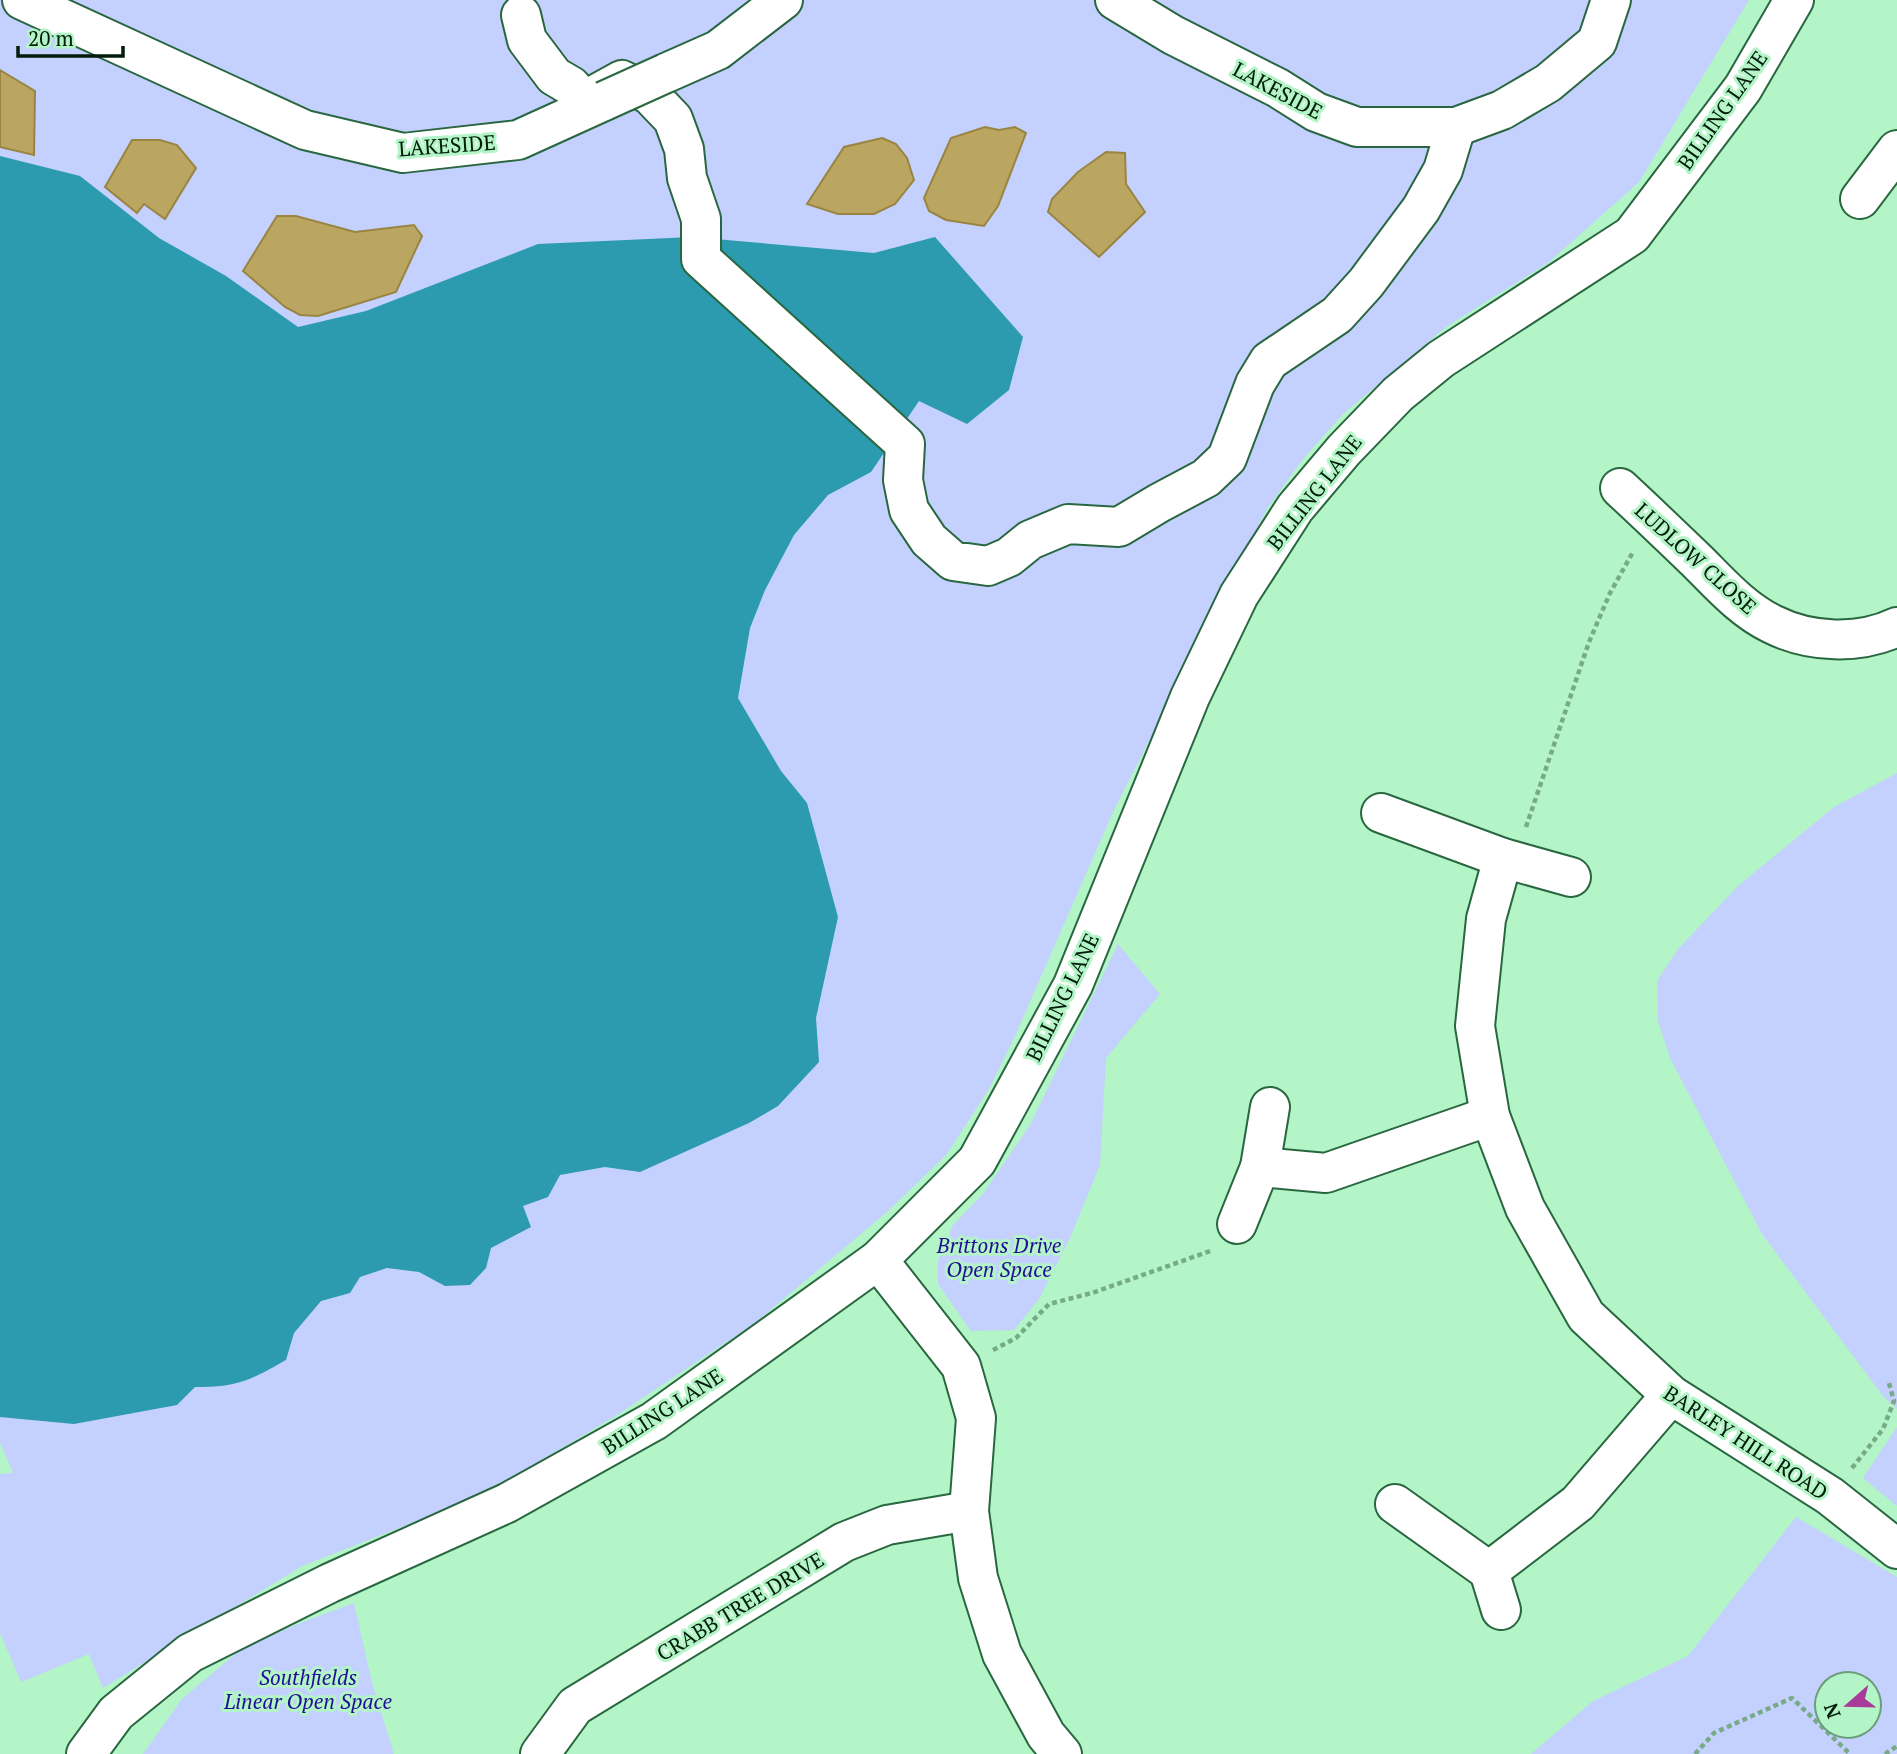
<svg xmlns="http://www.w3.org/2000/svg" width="1897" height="1754" font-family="'PT Serif',serif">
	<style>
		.green { fill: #c4d0fe; fill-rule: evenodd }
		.water { fill: #2c9aaf }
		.building { fill: #baa561; stroke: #998541; stroke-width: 2 }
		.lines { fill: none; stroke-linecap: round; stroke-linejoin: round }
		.minor-casing { stroke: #296740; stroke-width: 42 }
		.path { stroke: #77ab86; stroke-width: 4.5; stroke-dasharray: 5 3.5; stroke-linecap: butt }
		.minor { stroke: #fff; stroke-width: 38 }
		.minor-bridge-casing { stroke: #296740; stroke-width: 42; stroke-linecap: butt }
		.minor-bridge { stroke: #fff; stroke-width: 38 }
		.labels { text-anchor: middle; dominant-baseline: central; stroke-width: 6; stroke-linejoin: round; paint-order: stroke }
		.street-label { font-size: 21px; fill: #021b0b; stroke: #b3f5c6 }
		.park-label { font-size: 21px; font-style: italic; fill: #210d95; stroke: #b3f5c6 }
	</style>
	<rect width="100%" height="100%" fill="#b3f5c6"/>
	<g class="green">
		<polygon points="0,0 1749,0 1639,182 1548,263 1446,327 1343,414 1303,459 1267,509 1113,812 1015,1036 989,1089 946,1155 887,1212 755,1323 614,1417 508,1480 435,1514 302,1566 103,1688 89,1654 21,1682 0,1633 0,1474 13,1473 0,1443"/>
		<polygon points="1897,773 1897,1409 1883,1396 1762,1234 1670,1058 1658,1021 1657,981 1678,949 1738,886 1834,807"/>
		<polygon points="1118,944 1160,994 1106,1058 1100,1165 1070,1238 1039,1299 1014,1330 971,1331 938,1284 938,1261 953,1225 983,1194 1030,1125"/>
		<polygon points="1897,1427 1897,1506 1863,1478"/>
		<path d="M1796 1517 1897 1577V1754H1531L1593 1701 1688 1656ZM1827 1684H1869V1726H1827Z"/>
		<polygon points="354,1603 372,1683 394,1754 143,1754 182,1699 240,1650 295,1625"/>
	</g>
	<path class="water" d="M0 156 80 176 159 238 226 276 298 327 366 311 538 244 692 237 874 253 935 237 1023 337 1009 390 967 424 919 401 871 472 828 495 794 535 765 590 750 628 738 698 781 771 807 803 838 917 816 1018 819 1062 778 1106 749 1123 640 1172 605 1167 560 1175 548 1197 523 1206 531 1227 491 1248 486 1268 470 1285 445 1286 419 1272 387 1268 360 1277 350 1293 321 1301 294 1333 286 1360C251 1380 236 1388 195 1387L177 1405 74 1424 0 1417Z"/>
	<g class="building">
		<polygon points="0,70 35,91 34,155 0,147"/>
		<polygon points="985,127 999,130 1015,127 1026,133 998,206 984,226 946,220 929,211 924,198 951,138"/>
		<polygon points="882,138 896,144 907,158 914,180 895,204 874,214 838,214 807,204 844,147"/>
		<polygon points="132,140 160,140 177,145 196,168 165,219 144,204 137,213 105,187"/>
		<polygon points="1106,152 1125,153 1126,184 1145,212 1099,257 1048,212 1052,199 1078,172"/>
		<polygon points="277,216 296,216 355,232 414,225 422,236 396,292 318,316 300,315 285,307 243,271"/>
	</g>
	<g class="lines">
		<defs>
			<g id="minor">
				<polyline points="22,0 305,130 403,153 518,140 604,101"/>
				<polyline points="1115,0 1173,35 1278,88 1316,112 1357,127 1456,127 1502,110 1548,83 1597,42 1611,0"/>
				<polyline points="521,15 527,40 554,76 571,86 584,101 622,80 650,95 673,119 684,149 687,178 701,219 701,259 905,444 903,480 909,510 929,540 953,561 988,566 1009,557 1030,540 1068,524 1119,527 1159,503 1206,478 1227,458 1255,384 1269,361 1337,315 1366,283 1421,209 1443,170 1456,127"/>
				<polyline points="666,73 718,50 783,0"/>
				<polyline points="1860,199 1897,150"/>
				<path d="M1620 488C1646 512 1672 537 1698 562 1721 585 1743 610 1772 624 1810 643 1859 645 1897 627"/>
				<polyline points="1381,813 1503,858 1571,877"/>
				<polyline points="1503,858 1486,919 1475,1026 1490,1116 1525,1208 1586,1316 1671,1395 1830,1496 1897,1549"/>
				<polyline points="1260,1167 1326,1173 1490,1116"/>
				<polyline points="1237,1224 1260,1167 1270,1107"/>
				<polyline points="878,1260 961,1366 976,1418 969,1511 978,1578 1002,1654 1046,1735 1062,1754"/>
				<polyline points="1395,1504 1489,1571 1578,1503 1671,1395"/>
				<polyline points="1489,1571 1501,1610"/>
				<polyline points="86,1754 116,1713 190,1653 330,1583 507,1503 654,1421 878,1260 977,1161 1073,985 1190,697 1239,595 1295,508 1344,450 1398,394 1441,359 1632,235 1743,88 1794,0"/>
				<polyline points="540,1754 575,1706 844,1542 887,1525 969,1511"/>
			</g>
		</defs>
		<use href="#minor" class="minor-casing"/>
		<g class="path">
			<polyline points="1526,827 1589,642 1610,593 1633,552"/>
			<polyline points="993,1350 1016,1338 1049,1304 1092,1293 1213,1250"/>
			<polyline points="1852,1468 1883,1429 1894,1401 1889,1383"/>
			<polyline points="1695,1754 1714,1733 1792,1698 1850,1754"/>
			<polyline points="1885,1754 1897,1746"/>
		</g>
		<use href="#minor" class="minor"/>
		<defs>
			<polyline id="minor-bridge" points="604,101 666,73"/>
		</defs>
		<use href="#minor-bridge" class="minor-bridge-casing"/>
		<use href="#minor-bridge" class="minor-bridge"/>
	</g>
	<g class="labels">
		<g class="street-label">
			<text transform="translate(1278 90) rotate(28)">LAKESIDE</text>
			<text transform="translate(1722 110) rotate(-55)">BILLING LANE</text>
			<text transform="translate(447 145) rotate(-4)">LAKESIDE</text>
			<text transform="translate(1314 492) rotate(-52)">BILLING LANE</text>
			<text transform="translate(1696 558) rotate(42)">LUDLOW CLOSE</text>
			<text transform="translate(1062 997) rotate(-64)">BILLING LANE</text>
			<text transform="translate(662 1411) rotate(-33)">BILLING LANE</text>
			<text transform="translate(1746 1442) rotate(33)">BARLEY HILL ROAD</text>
			<text transform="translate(740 1606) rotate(-31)">CRABB TREE DRIVE</text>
		</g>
		<g class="park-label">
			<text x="999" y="1245">Brittons Drive<tspan x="999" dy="24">Open Space</tspan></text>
			<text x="308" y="1677">Southfields<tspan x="308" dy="24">Linear Open Space</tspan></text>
		</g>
	</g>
	<g transform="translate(1848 1705) rotate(250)"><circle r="33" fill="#b3f5c6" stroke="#6c9e7b" stroke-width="2"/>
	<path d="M0-5L12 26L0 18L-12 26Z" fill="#a83b9a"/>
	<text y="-10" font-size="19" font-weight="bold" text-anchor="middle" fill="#021b0b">N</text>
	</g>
	<path d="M18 46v10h105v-10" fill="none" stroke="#021b0b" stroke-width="3.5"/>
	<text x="28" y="46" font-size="21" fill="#021b0b" stroke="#b3f5c6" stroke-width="5" paint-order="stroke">20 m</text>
</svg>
